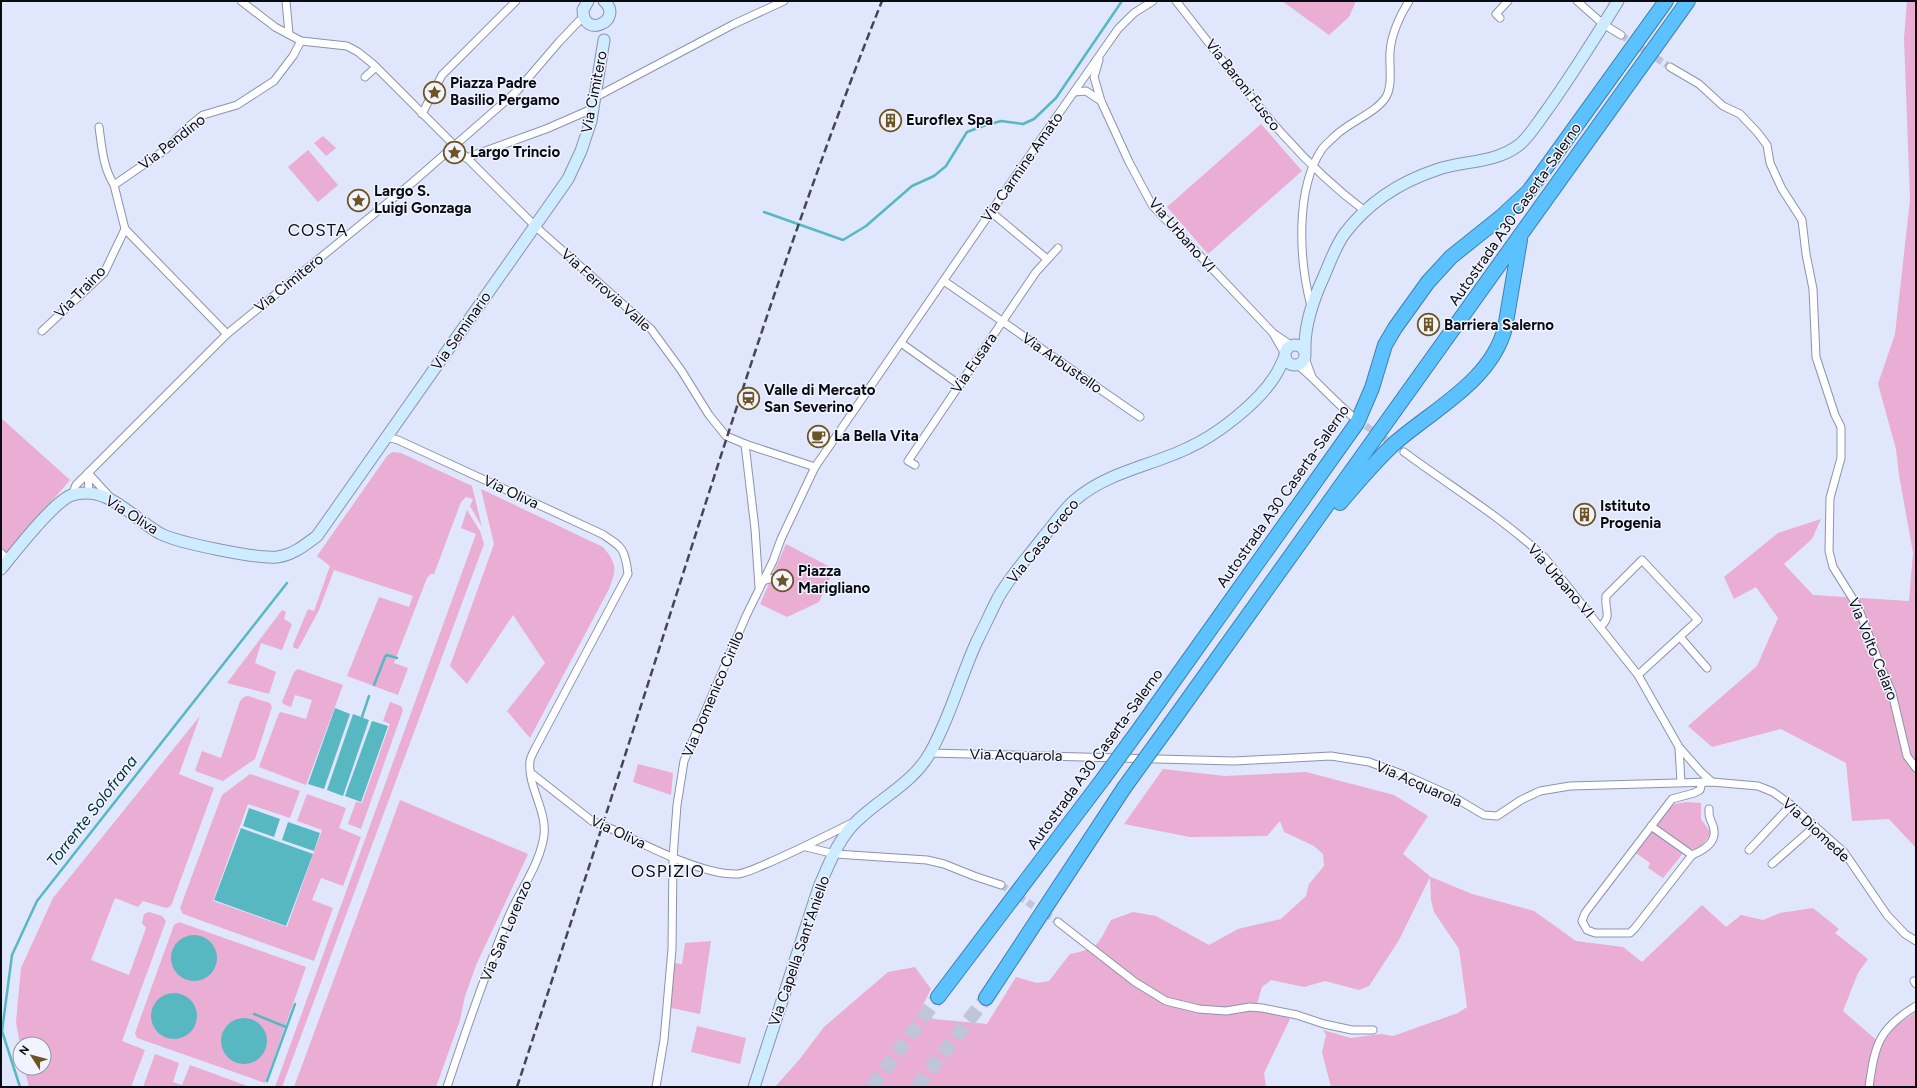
<svg xmlns="http://www.w3.org/2000/svg" width="1917" height="1088" font-family="Figtree,sans-serif">
	<style>
		.green { fill: #eaadd4 }
		.water { fill: #58b8c2 }
		.lines { fill: none; stroke-linecap: round; stroke-linejoin: round }
		.stream { stroke: #58b8c2; stroke-width: 2.5 }
		.minor-tunnel { stroke: #c0c5d9; stroke-width: 7; stroke-dasharray: 7 3.5; stroke-linecap: butt }
		.motorway-tunnel { stroke: #c0c5d9; stroke-width: 14; stroke-dasharray: 14 7; stroke-linecap: butt }
		.minor-casing { stroke: #8c93ac; stroke-width: 9 }
		.secondary-casing { stroke: #8c93ac; stroke-width: 13 }
		.motorway-casing { stroke: #3f81ac; stroke-width: 16 }
		.minor { stroke: #fff; stroke-width: 7 }
		.secondary { stroke: #ceecff; stroke-width: 11 }
		.motorway { stroke: #5cc1ff; stroke-width: 14 }
		.rail { stroke: #434752; stroke-width: 2.5; stroke-dasharray: 8 4; stroke-linecap: butt }
		.minor-bridge-casing { stroke: #8c93ac; stroke-width: 9; stroke-linecap: butt }
		.motorway-bridge-casing { stroke: #3f81ac; stroke-width: 16; stroke-linecap: butt }
		.minor-bridge { stroke: #fff; stroke-width: 7 }
		.motorway-bridge { stroke: #5cc1ff; stroke-width: 14 }
		.labels { text-anchor: middle; dominant-baseline: central; stroke-width: 3; stroke-linejoin: round; paint-order: stroke }
		.poi-label { font-size: 15px; font-weight: bold; fill: #090b13; stroke: #f1f4ff; text-anchor: start }
		.street-label { font-size: 15px; fill: #090b13; stroke: #f1f4ff }
		.water-label { font-size: 16px; font-style: italic; fill: #003035; stroke: #f1f4ff }
		.quarter-label { font-size: 17px; letter-spacing: 1px; fill: #090b13; stroke: #f1f4ff }
	</style>
	<rect width="100%" height="100%" fill="#e0e6fc"/>
	<g class="green">
		<polygon points="1282,1 1356,1 1349,17 1329,35"/>
		<polygon points="1907,1 1916,1 1916,848 1889,819 1852,821 1846,763 1781,729 1712,747 1688,726 1757,666 1778,618 1756,587 1734,599 1724,577 1778,533 1821,519 1812,539 1784,564 1813,595 1909,601 1913,553 1899,475 1896,449 1878,384 1895,334 1910,200 1904,38"/>
		<polygon points="1261,124 1302,171 1208,254 1167,207"/>
		<polygon points="323,136 336,148 326,156 314,143"/>
		<polygon points="308,150 338,185 318,202 288,167"/>
		<polygon points="1,418 70,480 7,553 1,547"/>
		<polygon points="392,452 401,453 472,486 482,527 470,506 473,499 466,497 461,502 434,574 431,574 427,578 394,663 408,668 398,695 347,676 379,597 409,607 413,596 334,570 319,610 298,649 294,648 293,645 308,609 314,611 330,566 317,556 387,456"/>
		<path d="M481 489 603 547C617 564 617 569 609 589L530 738 507 711 545 663 513 615 467 684 450 666 494 544Z"/>
		<polygon points="467,510 480,531 484,544 282,1087 275,1087 476,534 461,528"/>
		<polygon points="786,544 834,569 819,602 787,617 760,604"/>
		<polygon points="282,610 286,612 284,619 292,624 282,650 261,643 255,663 276,672 269,694 227,683"/>
		<polygon points="298,669 343,685 306,785 259,767 279,713 281,712 306,719 312,700 295,695 291,707 285,705 282,702 294,672"/>
		<polygon points="248,696 270,703 272,707 255,759 223,781 195,771 202,751 221,758 240,701 244,697"/>
		<polygon points="390,702 401,706 403,710 361,829 348,824 356,802 362,803 390,724 383,721"/>
		<polygon points="200,716 179,774 214,788 171,906 166,908 143,901 138,907 115,898 91,960 129,975 146,928 142,923 144,914 149,912 162,916 166,921 122,1041 145,1050 131,1087 29,1087 24,1068 44,1068 44,1044 20,1044 16,1022 21,968 53,898"/>
		<polygon points="638,764 673,773 671,795 633,782"/>
		<path d="M1163 769 1225 776 1306 772 1394 795 1428 816 1403 854 1431 877 1472 894 1534 911 1576 941 1623 947 1642 962 1702 905 1726 927 1741 915 1763 920 1780 913 1813 908 1839 929 1835 933 1868 959 1858 973 1843 1011 1882 1045 1894 1027 1916 1012V1087H1331L1322 1052 1326 1035 1323 1030 1351 1038 1381 1034 1393 1036 1458 1013 1467 1007 1459 949 1434 912 1431 900 1430 877 1399 940 1369 986 1359 990 1325 981 1304 987 1271 980 1262 987 1256 1007 1270 1008 1290 1019 1264 1073 1266 1087H775L799 1060 824 1027 888 972 915 967 931 989 920 1011 934 1019 987 1024 1016 977 1037 983 1049 981 1070 954C1099 948 1097 946 1111 920L1133 912 1156 916 1209 945 1238 929 1281 919 1306 896 1309 884 1324 866 1323 854 1314 846 1284 832 1280 821 1267 836 1190 837 1124 824Z"/>
		<polygon points="250,774 300,791 290,818 248,804 213,901 287,927 322,830 297,821 307,794 346,808 339,828 361,837 343,886 321,878 312,900 333,908 314,961 183,914 180,908 222,795"/>
		<polygon points="400,800 528,854 477,963 465,996 460,1020 436,1087 294,1087"/>
		<polygon points="1686,802 1701,803 1701,819 1711,833 1700,848 1695,850 1688,847 1663,878 1648,868 1650,863 1636,853 1670,808 1675,804"/>
		<polygon points="179,922 306,967 265,1083 137,1038 135,1033 174,925"/>
		<polygon points="711,941 700,1014 671,1008 673,963 682,964 685,943"/>
		<polygon points="697,1026 746,1038 740,1064 691,1052"/>
		<polygon points="155,1054 179,1063 173,1082 182,1085 190,1065 250,1087 143,1087"/>
	</g>
	<g class="water">
		<polygon points="335,708 350,714 324,789 308,784"/>
		<polygon points="353,714 369,720 343,796 327,790"/>
		<polygon points="372,721 388,726 361,802 345,796"/>
		<polygon points="249,808 280,819 274,837 243,826"/>
		<polygon points="288,822 320,833 314,851 282,840"/>
		<polygon points="241,828 313,854 286,926 214,900"/>
		<circle cx="194" cy="958" r="23"/>
		<circle cx="174" cy="1016" r="23"/>
		<circle cx="244" cy="1041" r="23"/>
	</g>
	<g class="lines">
		<g class="stream">
			<polyline points="764,212 843,240 866,226 912,186 934,176 946,166 967,132 983,126 1001,121 1023,124 1034,119 1056,98 1122,1"/>
			<polyline points="374,685 385,657 387,655 397,658"/>
			<polyline points="362,717 369,696"/>
			<polyline points="254,1014 286,1027"/>
			<polyline points="267,1081 295,1004"/>
			<polyline points="20,1087 2,1031 12,955 37,901 287,583"/>
		</g>
		<g class="minor-tunnel">
			<polyline points="1621,35 1670,67"/>
			<polyline points="1357,420 1404,452"/>
			<polyline points="1001,885 1058,922"/>
		</g>
		<g class="motorway-tunnel">
			<polyline points="872,1087 938,997"/>
			<polyline points="917,1087 986,998"/>
		</g>
		<defs>
			<g id="minor">
				<polyline points="241,1 275,27 301,41 347,46 358,52 373,64 536,227 651,329 681,370 709,415 726,436 745,444 815,467"/>
				<polyline points="286,1 289,34"/>
				<path d="M1176 1C1236 76 1287 153 1365 211"/>
				<polyline points="1577,1 1603,24 1621,35"/>
				<polyline points="1500,18 1496,14 1508,1"/>
				<polyline points="1099,60 1094,77 1101,101 1129,162 1152,205 1273,333 1292,346"/>
				<polyline points="1670,67 1699,84 1723,106 1740,114 1757,132 1767,145 1770,163 1782,189 1802,220 1806,254 1813,289 1816,357 1835,415 1841,427 1841,458 1830,498 1829,551 1833,567 1858,607 1882,670 1892,693 1907,756 1916,768"/>
				<polyline points="365,77 376,67"/>
				<polyline points="1074,92 1086,91 1101,101"/>
				<polyline points="594,98 734,24 784,1"/>
				<polyline points="422,114 442,75 516,1"/>
				<path d="M99 127C102 148 103 167 114 185"/>
				<polyline points="466,158 546,129 592,109"/>
				<polyline points="991,212 1047,259"/>
				<polyline points="944,281 1140,417"/>
				<path d="M1311 306C1299 260 1295 189 1322 149 1326 144 1331 140 1335 136 1349 122 1376 113 1386 97 1393 85 1389 65 1390 52 1391 35 1400 15 1409 1"/>
				<polyline points="42,331 104,273 125,229"/>
				<polyline points="227,334 125,229 114,185 165,150 188,127 203,115 237,105 274,81 293,56 301,41"/>
				<polyline points="1274,335 1285,354"/>
				<polyline points="901,343 960,385"/>
				<polyline points="1305,358 1312,377"/>
				<path d="M1298 365C1317 381 1333 400 1352 416"/>
				<path d="M387 437 398 440 602 534C622 547 625 548 628 574L536 747C534 751 531 756 530 761 527 788 550 813 543 841 537 869 519 892 508 918 485 974 466 1030 447 1087"/>
				<polyline points="745,444 755,529 759,587"/>
				<path d="M1404 452C1451 487 1502 517 1545 558L1638 675 1679 747 1701 772 1712 782"/>
				<polyline points="915,465 908,461 1036,272 1058,248"/>
				<polyline points="88,473 111,498"/>
				<polyline points="88,473 89,493"/>
				<polyline points="72,495 76,485 227,334 413,182 517,91 559,42 579,21 584,18"/>
				<polyline points="1,553 8,560"/>
				<polyline points="763,581 786,574"/>
				<path d="M1600 627C1613 616 1604 610 1606 596L1642 560 1698 620 1638 675"/>
				<polyline points="1680,637 1707,668"/>
				<polyline points="1679,748 1681,782"/>
				<polyline points="930,753 1234,761 1331,756 1369,762 1407,776 1452,796 1484,815 1497,816 1521,800 1540,791 1570,786 1712,782 1758,786 1773,792 1791,805 1844,852 1887,915 1905,934 1916,941"/>
				<polyline points="531,773 592,821"/>
				<polyline points="1651,826 1692,855 1635,928 1630,933 1595,933 1587,930 1582,921 1585,913 1672,799 1694,793 1700,790 1702,782"/>
				<path d="M614 830C645 845 704 876 738 874 747 873 758 867 766 864 796 851 824 837 852 823"/>
				<polyline points="806,847 835,854 927,860 944,864 974,876 1001,885"/>
				<polyline points="1749,850 1791,805"/>
				<path d="M1692 855C1702 851 1716 843 1714 830 1713 821 1708 821 1709 809"/>
				<polyline points="1772,864 1815,826"/>
				<polyline points="1058,922 1135,982 1166,1001 1199,1009 1226,1011 1250,1007 1262,1008 1297,1015 1324,1024 1352,1030 1373,1030"/>
				<polyline points="1914,981 1916,984"/>
				<polyline points="656,1087 664,1040 672,949 673,858 677,805 684,761 746,616 773,561 781,539 815,467 1048,129 1118,29 1134,13 1153,1"/>
				<path d="M1869 1087C1875 1045 1878 1029 1916 1006"/>
			</g>
			<g id="secondary">
				<path d="M588 1 583 10C583 40 625 20 604 1"/>
				<circle cx="1295" cy="355" r="10"/>
				<path d="M1305 351C1304 325 1313 300 1324 276 1330 262 1336 245 1345 233 1368 203 1400 182 1436 170 1464 160 1494 164 1519 145 1530 136 1538 122 1547 110 1572 75 1595 38 1618 1"/>
				<path d="M1 569C14 553 54 501 72 495 108 484 133 519 161 534 180 543 256 559 277 557 293 555 305 545 317 536L568 179 581 151 591 121 604 40"/>
				<path d="M754 1087 819 887C829 864 839 837 858 820 882 797 913 783 930 753 950 718 960 678 977 641 984 627 991 612 998 598 1010 576 1029 556 1044 536 1054 525 1063 510 1075 500 1107 472 1151 466 1188 448 1217 435 1258 403 1275 376 1279 370 1282 363 1285 356"/>
			</g>
			<g id="motorway">
				<path d="M1340 503C1358 482 1375 461 1395 443 1434 409 1491 381 1505 328L1520 240"/>
				<polyline points="1143,724 1357,423 1372,388 1385,345 1395,328 1428,282 1451,257 1501,217 1529,191 1666,1"/>
				<polyline points="1166,730 1688,1"/>
				<polyline points="938,997 1103,779"/>
				<polyline points="986,998 1124,788"/>
			</g>
		</defs>
		<use href="#minor" class="minor-casing"/>
		<use href="#secondary" class="secondary-casing"/>
		<use href="#motorway" class="motorway-casing"/>
		<use href="#minor" class="minor"/>
		<use href="#secondary" class="secondary"/>
		<use href="#motorway" class="motorway"/>
		<path class="rail" d="M517 1087C563 947 609 806 654 665 725 442 795 219 882 1"/>
		<defs>
			<polyline id="minor-bridge" points="592,821 614,830"/>
			<g id="motorway-bridge">
				<polyline points="1103,779 1143,724"/>
				<polyline points="1124,788 1166,730"/>
			</g>
		</defs>
		<use href="#minor-bridge" class="minor-bridge-casing"/>
		<use href="#motorway-bridge" class="motorway-bridge-casing"/>
		<use href="#minor-bridge" class="minor-bridge"/>
		<use href="#motorway-bridge" class="motorway-bridge"/>
	</g>
	<defs>
		<symbol id="sight-ring" viewBox="-11 -11 22 22"><circle r="9.5" fill="#f1f4ff" stroke="#6c5525" stroke-width="1.5"/><path d="M0-6L1.8-2.2L6-1.7L2.9 1.2L3.7 5.4L0 3.3L-3.7 5.4L-2.9 1.2L-6-1.7L-1.8-2.2Z" fill="#6c5525"/></symbol>
		<symbol id="building-ring" viewBox="-11 -11 22 22"><circle r="9.5" fill="#f1f4ff" stroke="#6c5525" stroke-width="1.5"/><path d="M-4-6H4V6H1V3H-1V6H-4ZM-2.5-4.3h1.7v1.8h-1.7ZM.8-4.3h1.7v1.8H.8ZM-2.5-1h1.7V.8h-1.7ZM.8-1h1.7V.8H.8Z" fill="#6c5525"/></symbol>
		<symbol id="station-ring" viewBox="-11 -11 22 22"><circle r="9.5" fill="#f1f4ff" stroke="#6c5525" stroke-width="1.5"/><path d="M-3-6H3Q5-6 5-4V2Q5 4 3 4L4.5 6H3L1.5 4h-3L-3 6H-4.5L-3 4Q-5 4-5 2V-4Q-5-6-3-6ZM-3.5-4v3h7v-3ZM-3.5 1v1.5H-2V1ZM2 1v1.5H3.5V1Z" fill="#6c5525"/></symbol>
		<symbol id="cafe-ring" viewBox="-11 -11 22 22"><circle r="9.5" fill="#f1f4ff" stroke="#6c5525" stroke-width="1.5"/><path d="M-5.5-4.5H6V0H3Q3 3.5 0 3.5H-2.5Q-5.5 3.5-5.5 0ZM3-3.2v2h1.7v-2ZM-6 4.5H4V6H-6Z" fill="#6c5525"/></symbol>
	</defs>
	<g fill-rule="evenodd">
		<use href="#sight-ring" x="422" y="80" width="25" height="25"/>
		<use href="#building-ring" x="878" y="108" width="25" height="25"/>
		<use href="#sight-ring" x="442" y="140" width="25" height="25"/>
		<use href="#sight-ring" x="346" y="188" width="25" height="25"/>
		<use href="#building-ring" x="1416" y="312" width="25" height="25"/>
		<use href="#station-ring" x="736" y="386" width="25" height="25"/>
		<use href="#cafe-ring" x="806" y="424" width="25" height="25"/>
		<use href="#building-ring" x="1572" y="502" width="25" height="25"/>
		<use href="#sight-ring" x="770" y="568" width="25" height="25"/>
	</g>
	<g class="labels">
		<g class="poi-label">
			<text x="450" y="83">Piazza Padre<tspan x="450" dy="17">Basilio Pergamo</tspan></text>
			<text x="906" y="120">Euroflex Spa</text>
			<text x="470" y="152">Largo Trincio</text>
			<text x="374" y="191">Largo S.<tspan x="374" dy="17">Luigi Gonzaga</tspan></text>
			<text x="1444" y="325">Barriera Salerno</text>
			<text x="764" y="390">Valle di Mercato<tspan x="764" dy="17">San Severino</tspan></text>
			<text x="834" y="436">La Bella Vita</text>
			<text x="1600" y="506">Istituto<tspan x="1600" dy="17">Progenia</tspan></text>
			<text x="798" y="571">Piazza<tspan x="798" dy="17">Marigliano</tspan></text>
		</g>
		<g class="street-label">
			<text transform="translate(1243 85) rotate(52)">Via Baroni Fusco</text>
			<text transform="translate(594 92) rotate(-79)">Via Cimitero</text>
			<text transform="translate(172 142) rotate(-38)">Via Pendino</text>
			<text transform="translate(1022 167) rotate(-55)">Via Carmine Amato</text>
			<text transform="translate(1515 214) rotate(-55)">Autostrada A30 Caserta-Salerno</text>
			<text transform="translate(1182 235) rotate(49)">Via Urbano VI</text>
			<text transform="translate(289 283) rotate(-39)">Via Cimitero</text>
			<text transform="translate(606 290) rotate(42)">Via Ferrovia Valle</text>
			<text transform="translate(80 292) rotate(-46)">Via Traino</text>
			<text transform="translate(461 331) rotate(-55)">Via Seminario</text>
			<text transform="translate(974 363) rotate(-56)">Via Fusara</text>
			<text transform="translate(1062 363) rotate(35)">Via Arbustello</text>
			<text transform="translate(511 492) rotate(25)">Via Oliva</text>
			<text transform="translate(1283 496) rotate(-55)">Autostrada A30 Caserta-Salerno</text>
			<text transform="translate(132 515) rotate(32)">Via Oliva</text>
			<text transform="translate(1043 541) rotate(-51)">Via Casa Greco</text>
			<text transform="translate(1561 581) rotate(49)">Via Urbano VI</text>
			<text transform="translate(1873 649) rotate(68)">Via Volto Celaro</text>
			<text transform="translate(713 694) rotate(-67)">Via Domenico Cirillo</text>
			<text transform="translate(1016 755) rotate(1)">Via Acquarola</text>
			<text transform="translate(1095 759) rotate(-54)">Autostrada A30 Caserta-Salerno</text>
			<text transform="translate(1419 784) rotate(24)">Via Acquarola</text>
			<text transform="translate(1816 830) rotate(43)">Via Diomede</text>
			<text transform="translate(618 832) rotate(25)">Via Oliva</text>
			<text transform="translate(506 931) rotate(-67)">Via San Lorenzo</text>
			<text transform="translate(799 951) rotate(-71)">Via Capella Sant'Aniello</text>
		</g>
		<g class="water-label">
			<text transform="translate(92 811) rotate(-52)">Torrente Solofrana</text>
		</g>
		<g class="quarter-label">
			<text x="318" y="230">COSTA</text>
			<text x="668" y="871">OSPIZIO</text>
		</g>
	</g>
	<rect width="1917" height="1088" fill="none" stroke="#090b13" stroke-width="4"/>
	<g transform="translate(32 1056) rotate(306)"><circle r="19" fill="#f1f4ff" stroke="#9497a1"/>
	<path d="M0-3L7 15L0 10L-7 15Z" fill="#6c5525"/>
	<text y="-6" font-size="11" font-weight="bold" text-anchor="middle" fill="#090b13">N</text>
	</g>
</svg>
